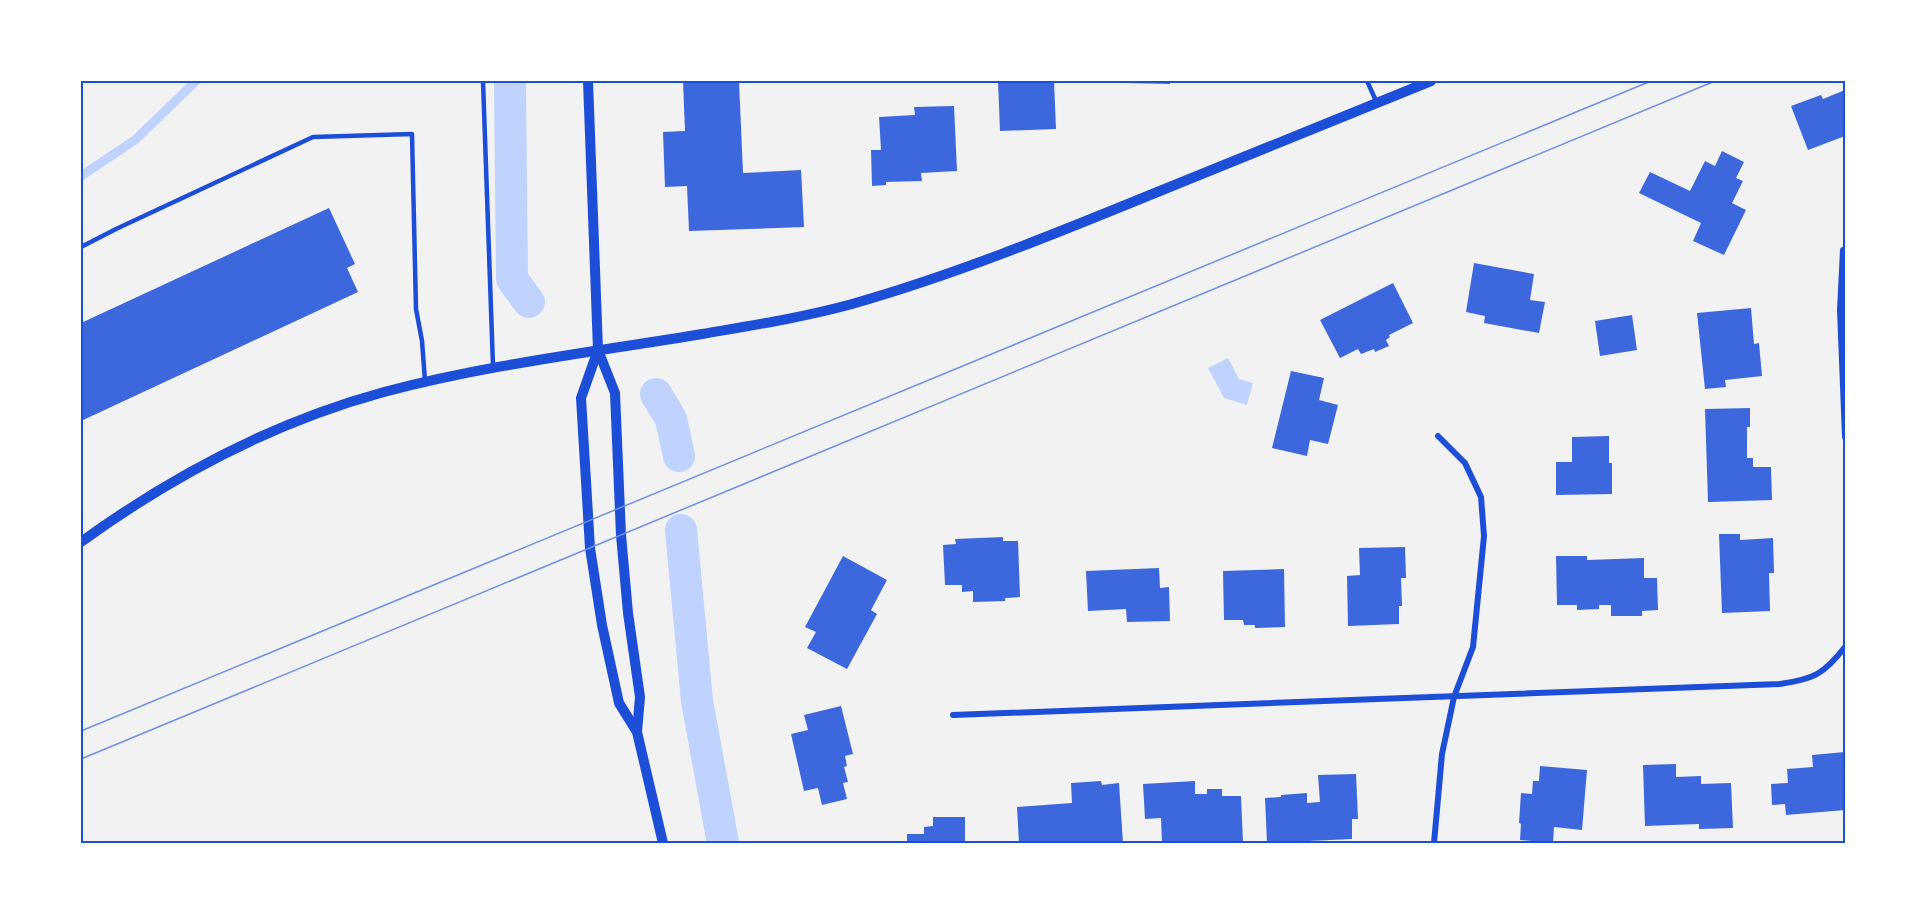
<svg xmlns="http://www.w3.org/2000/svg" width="1926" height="924" font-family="'DejaVu Sans',sans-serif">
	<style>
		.water { fill: #bfd3fe }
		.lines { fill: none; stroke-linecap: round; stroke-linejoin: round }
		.stream { stroke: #bfd3fe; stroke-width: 9 }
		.canal { stroke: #bfd3fe; stroke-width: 32 }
		.building { fill: #3d67dc }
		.service { stroke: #1d4ed8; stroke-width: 4.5 }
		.minor { stroke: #1d4ed8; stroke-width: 6 }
		.tertiary { stroke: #1d4ed8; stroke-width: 10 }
		.tram { stroke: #7290e2; stroke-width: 1.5 }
		.neatline { fill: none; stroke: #1d4ed8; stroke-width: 2 }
	</style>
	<rect width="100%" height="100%" fill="#f2f2f2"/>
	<polygon class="water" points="1228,358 1239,379 1253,383 1247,405 1224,398 1208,368"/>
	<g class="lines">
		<polyline class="stream" points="81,176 135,140 196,81"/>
		<g class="canal">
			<polyline points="510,81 512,279 529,302"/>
			<polyline points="656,394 671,419 679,456"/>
			<polyline points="681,530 697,701 723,843"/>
		</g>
	</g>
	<g class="building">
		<polygon points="683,81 739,81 743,173 801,170 804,227 689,231 687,186 665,187 663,132 685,131"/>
		<polygon points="998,81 1054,81 1056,129 1000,131"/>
		<polygon points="1126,81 1170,81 1170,84 1126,83"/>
		<polygon points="1845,90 1845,136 1808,150 1791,106 1821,95 1823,99"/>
		<polygon points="954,106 957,171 921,173 922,181 886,182 886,185 872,186 871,150 881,150 879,117 915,115 914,107"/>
		<polygon points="1722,151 1744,162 1736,178 1743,181 1732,203 1746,210 1724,255 1693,241 1701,223 1639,193 1650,172 1690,191 1705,161 1715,166"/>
		<polygon points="329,208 355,264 347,268 358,292 81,421 81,323"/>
		<polygon points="1474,263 1534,274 1530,300 1545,302 1539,333 1484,323 1485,316 1466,312"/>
		<polygon points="1393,283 1413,323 1389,335 1390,337 1386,340 1389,346 1375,352 1374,349 1361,354 1358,349 1340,358 1320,320"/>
		<polygon points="1751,308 1754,344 1759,343 1762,376 1725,380 1726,387 1705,389 1697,313"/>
		<polygon points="1632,315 1637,350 1600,356 1595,321"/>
		<polygon points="1291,371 1324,378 1319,400 1338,405 1328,444 1310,440 1307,456 1272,448"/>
		<polygon points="1750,408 1750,427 1747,427 1747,458 1753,458 1753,467 1771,467 1772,500 1708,502 1705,409"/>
		<polygon points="1609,436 1609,463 1612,463 1612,494 1556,495 1556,462 1572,462 1572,437"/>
		<polygon points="1719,534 1740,534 1740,540 1773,538 1774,573 1769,573 1770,611 1722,613"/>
		<polygon points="1003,537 1003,541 1018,541 1020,597 1005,598 1005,601 973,602 973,591 962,592 962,585 945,585 943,545 956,544 955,539"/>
		<polygon points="1405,547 1406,578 1401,578 1402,606 1399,606 1399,624 1348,626 1347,576 1360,575 1359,548"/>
		<polygon points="843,556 887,580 871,610 877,614 847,669 807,648 816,632 805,627"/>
		<polygon points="1556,556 1587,556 1587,560 1644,558 1644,578 1657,578 1658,610 1642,611 1642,616 1611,616 1611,605 1599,605 1599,609 1577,610 1577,605 1557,605"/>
		<polygon points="1159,568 1160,588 1169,587 1170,621 1127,622 1126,609 1088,611 1086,571"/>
		<polygon points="1284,569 1285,627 1255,628 1255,625 1244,625 1243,620 1224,620 1223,571"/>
		<polygon points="841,706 853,754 845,756 847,766 844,767 848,782 843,783 847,799 822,805 818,788 804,791 791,734 808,730 804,715"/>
		<polygon points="1845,752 1845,810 1786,815 1785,804 1772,805 1771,784 1788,783 1787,769 1813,767 1812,755"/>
		<polygon points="1676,764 1676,777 1701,776 1701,784 1731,783 1733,828 1699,829 1699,824 1645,826 1643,765"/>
		<polygon points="1540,766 1587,770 1582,830 1554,827 1553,843 1520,840 1521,824 1519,823 1521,793 1532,794 1533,781 1539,781"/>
		<polygon points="1356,774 1358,819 1352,819 1352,839 1267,843 1265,798 1281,797 1281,795 1307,793 1307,803 1320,802 1318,775"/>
		<polygon points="1101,781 1102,785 1119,783 1123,843 1019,843 1017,807 1072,803 1071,783"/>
		<polygon points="1195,781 1195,794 1207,794 1207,789 1222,789 1222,796 1241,796 1243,843 1162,843 1161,818 1145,819 1143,784"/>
		<polygon points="933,817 965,817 965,843 907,843 907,834 924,834 924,827 933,826"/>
	</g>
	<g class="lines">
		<g class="service">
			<polyline points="483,81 493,366"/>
			<polyline points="1367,81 1377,103"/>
			<polyline points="81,247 116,229 313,137 412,134 416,309 422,341 425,381"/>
		</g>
		<g class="minor">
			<polyline points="1845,249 1843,250 1840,310 1845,437"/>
			<path d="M953 715 1780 684C1814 679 1824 674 1845 647"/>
			<polyline points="1434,843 1442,754 1454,697 1473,647 1484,536 1481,497 1465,463 1438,436"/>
		</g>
		<g class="tertiary">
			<polyline points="588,81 598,350 615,393 621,535 628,613 640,697 637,732"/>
			<polyline points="598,350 581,398 590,548 602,625 619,703 637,732 663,843"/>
			<path d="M81 542C172 476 274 422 384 392 486 365 592 352 696 335 748 326 801 318 852 304 954 275 1052 235 1150 195 1244 157 1338 119 1431 81"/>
		</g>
		<g class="tram">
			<polyline points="81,731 1651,81"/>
			<polyline points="81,759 1715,81"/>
		</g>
	</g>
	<rect width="1926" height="924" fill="none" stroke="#ffffff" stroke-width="165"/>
	<rect x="82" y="82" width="1762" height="760" class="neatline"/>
</svg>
